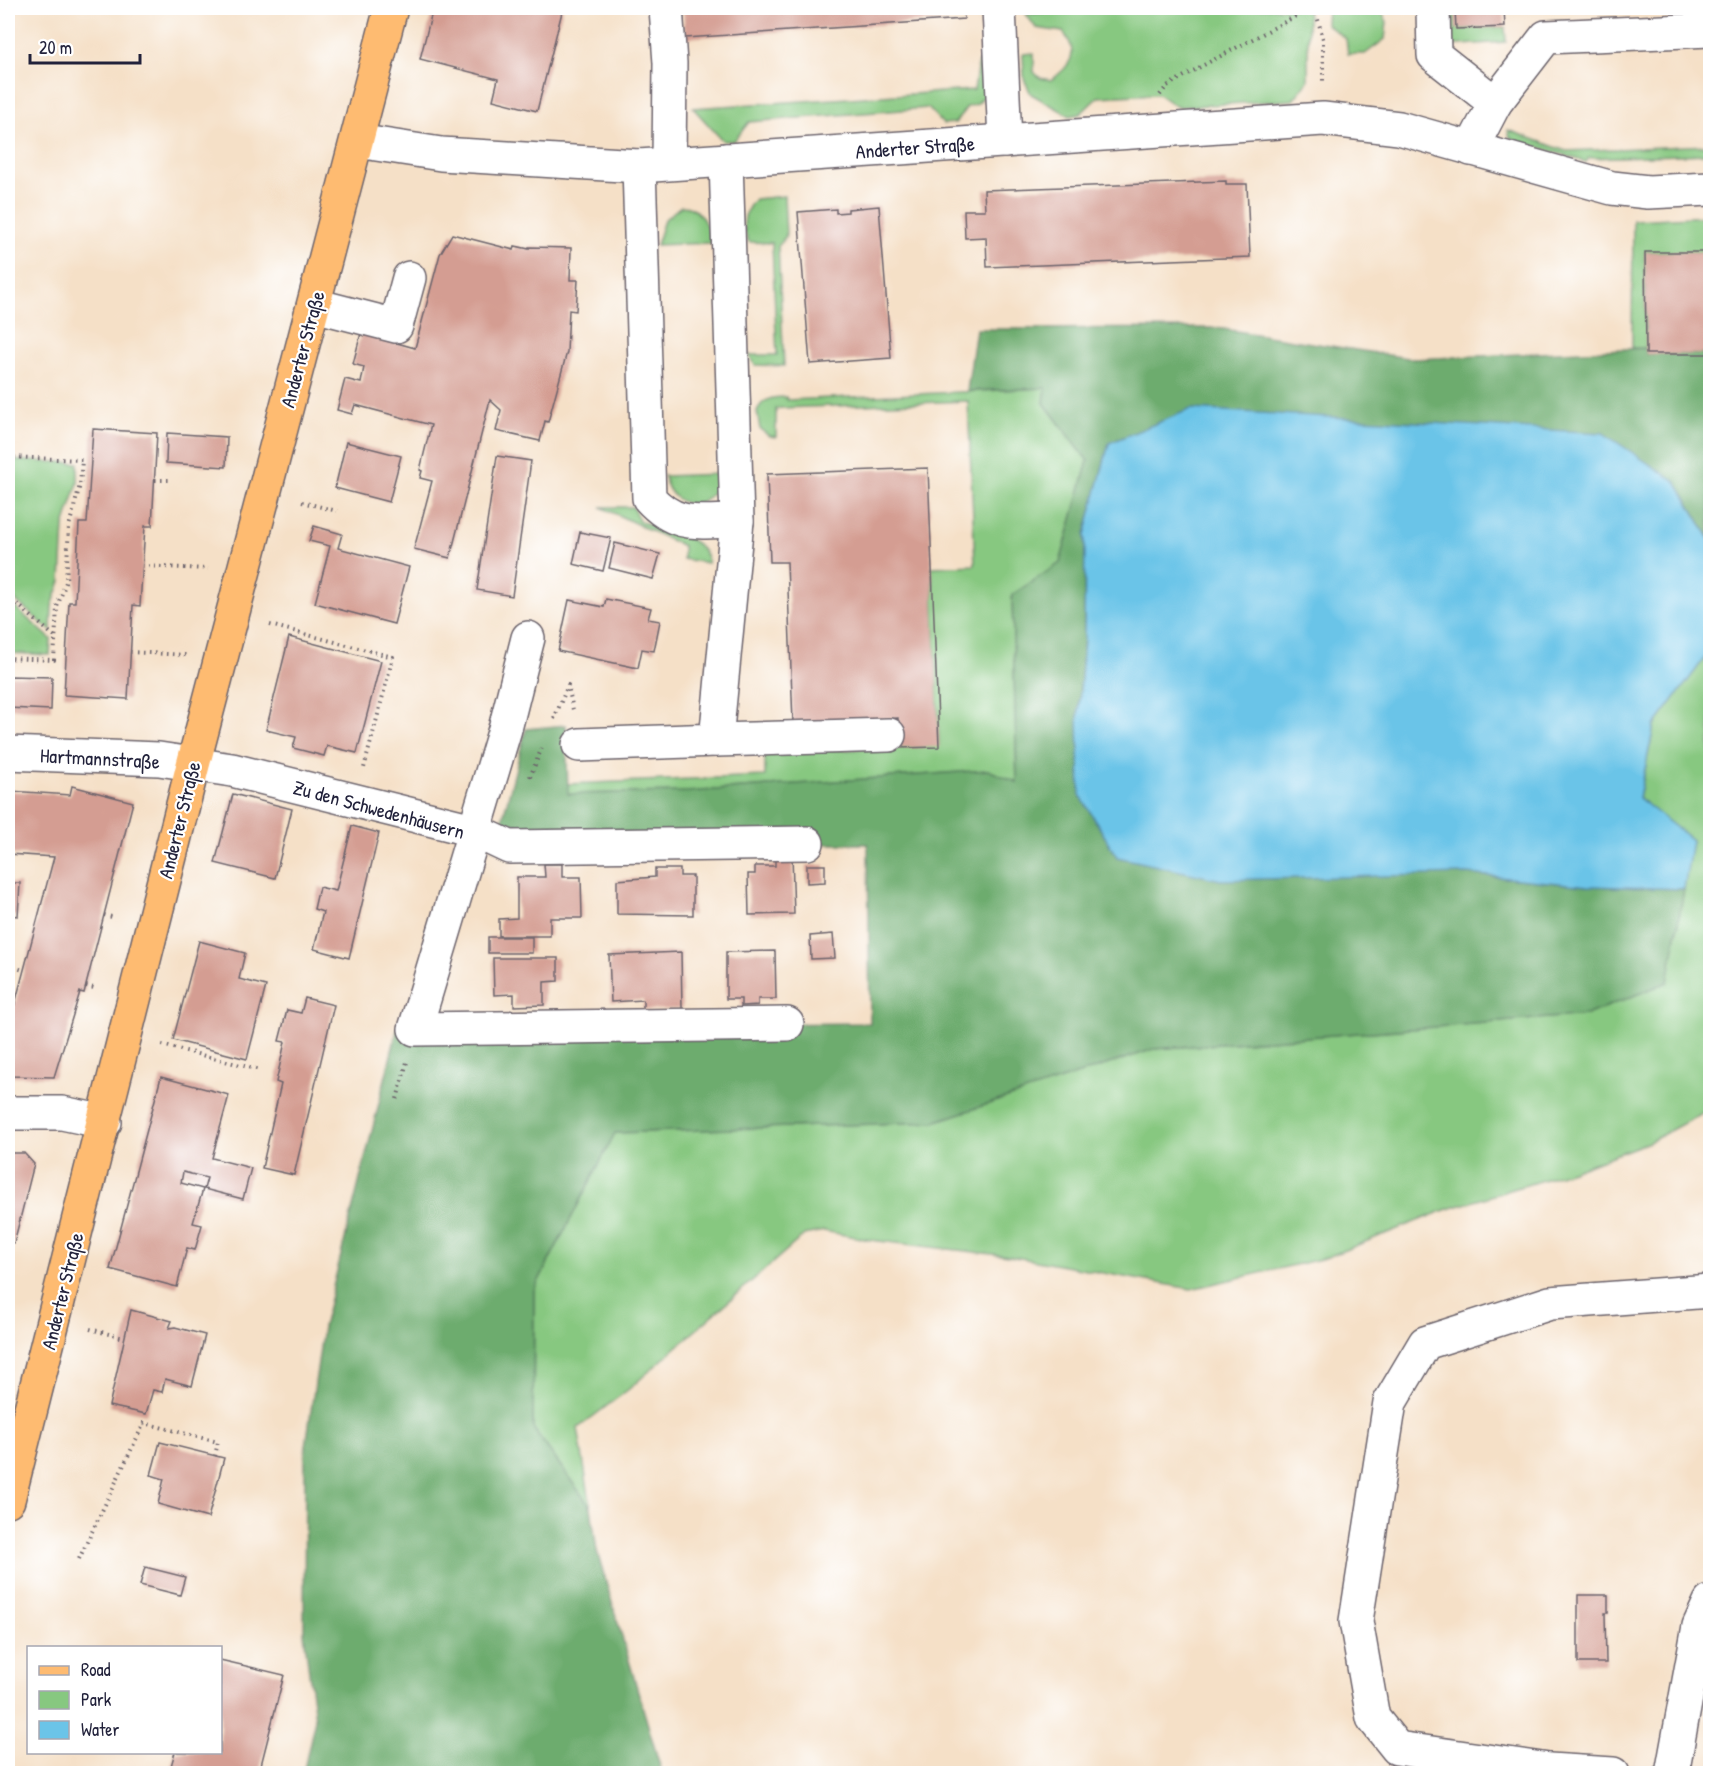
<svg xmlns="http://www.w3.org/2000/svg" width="1718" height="1781" font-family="'Patrick Hand',sans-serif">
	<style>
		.green { fill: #87c880; stroke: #54755e; stroke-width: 1.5 }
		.forest { fill: #6dac6e; stroke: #486754; stroke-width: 1.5 }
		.water { fill: #6bc4e8; stroke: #467392; stroke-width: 1.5 }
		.building { fill: #d49d92 }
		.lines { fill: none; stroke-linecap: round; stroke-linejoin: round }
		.minor-casing { stroke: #6c646c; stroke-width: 36 }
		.major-casing { stroke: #6c646c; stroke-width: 36 }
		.path { stroke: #6c646c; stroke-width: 4; stroke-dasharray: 1.5 4.5; stroke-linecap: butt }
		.minor { stroke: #fff; stroke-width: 33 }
		.major { stroke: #febb71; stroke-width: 33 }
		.labels { text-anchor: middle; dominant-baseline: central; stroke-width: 4.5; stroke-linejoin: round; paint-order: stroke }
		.street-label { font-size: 20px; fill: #22223b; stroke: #fff }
	</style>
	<rect width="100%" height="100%" fill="#fff"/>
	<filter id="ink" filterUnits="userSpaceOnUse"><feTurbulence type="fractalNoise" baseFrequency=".0167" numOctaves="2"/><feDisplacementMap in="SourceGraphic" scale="12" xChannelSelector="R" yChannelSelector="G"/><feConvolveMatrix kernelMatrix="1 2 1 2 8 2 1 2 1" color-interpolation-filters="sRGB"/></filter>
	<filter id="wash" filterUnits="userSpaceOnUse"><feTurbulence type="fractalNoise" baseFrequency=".008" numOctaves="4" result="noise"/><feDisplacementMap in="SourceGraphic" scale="24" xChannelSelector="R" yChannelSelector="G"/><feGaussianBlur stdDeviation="1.35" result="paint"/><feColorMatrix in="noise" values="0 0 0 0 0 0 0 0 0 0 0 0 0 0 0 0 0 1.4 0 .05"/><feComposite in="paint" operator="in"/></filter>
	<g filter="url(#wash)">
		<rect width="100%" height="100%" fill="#f5e0c7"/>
		<g class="green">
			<path d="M1079 8H1304L1308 15V81L1293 100 1177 107 1158 94 1098 97 1080 114 1070 116 1031 94 1024 79 1023 54 1034 53V72L1040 78 1051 80C1071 66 1080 53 1063 32L1036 28 1026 14 1079 11Z"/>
			<polygon points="1327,8 1380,8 1387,22 1385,39 1365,54 1348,54 1346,39 1326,24"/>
			<polygon points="1445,8 1455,8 1456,29 1505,27 1506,42 1447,46"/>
			<polygon points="984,59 987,60 988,92 977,104 967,107 955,123 943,124 928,108 749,122 734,141 723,141 693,108 974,90 978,62"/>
			<polygon points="1508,130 1566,151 1710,145 1710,154 1589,158 1586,162 1510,138"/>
			<path d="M784 196 786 236 778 246 784 366 755 365 749 355H777L772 243 749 242C741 227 743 212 755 199Z"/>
			<path d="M681 206C701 206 708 226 711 243L656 245 664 220Z"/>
			<polygon points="1710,216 1710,252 1645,252 1646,348 1632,348 1633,220"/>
			<path d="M1046 388 1044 403 1088 461 1060 564 1012 596 1017 783 988 770 687 792 567 794V784L765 776V753L939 746 932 567 975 565 968 401 782 408 776 409V437L769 436 760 429 757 411C763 398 773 397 786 397L787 400Z"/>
			<polygon points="8,460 78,463 78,483 64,526 61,581 52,606 51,631 8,594"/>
			<path d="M720 474C714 512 672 514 664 476Z"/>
			<path d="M601 507H633L639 521C660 529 706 536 708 563L683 559V546Z"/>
			<polygon points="8,601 51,639 50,655 8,653"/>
			<polygon points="1710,634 1710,1109 1649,1142 1572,1171 1445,1210 1325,1258 1191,1289 1009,1256 870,1240 824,1231 804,1235 629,1389 578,1428 591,1508 533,1428 534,1290 615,1133 934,1122 1154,1049 1586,1015 1668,982 1692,840 1639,799 1654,726 1707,655"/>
		</g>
		<polygon class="forest" points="1217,328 1414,359 1646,348 1646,354 1709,354 1710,539 1676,482 1109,443 1085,535 1084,638 1078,718 1467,874 1588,886 1684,889 1668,982 1586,1015 1154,1049 934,1122 615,1133 534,1290 533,1428 591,1508 597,1551 662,1773 303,1774 315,1719 304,1633 305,1453 323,1327 399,1023 453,1026 870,1023 868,844 515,843 515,824 502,821 526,729 566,725 568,794 687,792 988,770 1017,782 1012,595 1060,563 1088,461 1044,403 1046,388 967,391 976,329"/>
		<polygon class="water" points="1191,409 1603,433 1676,482 1710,539 1710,634 1707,655 1654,726 1639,798 1692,840 1684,889 1588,886 1467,874 1221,880 1117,857 1080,795 1078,718 1084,638 1085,535 1109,443"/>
		<g id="blocks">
			<g class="building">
				<polygon points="433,8 563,8 537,111 493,100 498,79 420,59"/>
				<polygon points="683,8 963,8 964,19 685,38"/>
				<polygon points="1455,8 1504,8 1505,27 1456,29"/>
				<polygon points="1226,181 1226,184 1247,184 1250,257 987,267 986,237 965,238 964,210 985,210 984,190"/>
				<polygon points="879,206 891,358 810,364 798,212 836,209 836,213 848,212 848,209"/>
				<polygon points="452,234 514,250 515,246 529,249 529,247 571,248 570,280 578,280 576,311 569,310 567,352 548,422 545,421 540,441 496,431 501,410 490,400 450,558 414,549 432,481 420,478 422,471 420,470 431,425 355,405 352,414 337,410 345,379 361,383 364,367 353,364 361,333 415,348 440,254"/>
				<polygon points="1645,252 1710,252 1710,354 1646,354"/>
				<polygon points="93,429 157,433 152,526 145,526 140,606 133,605 128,699 64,695 69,602 75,602 79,523 87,523"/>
				<polygon points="167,433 227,437 226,467 166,463"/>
				<polygon points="346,442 401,456 389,502 335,488"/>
				<polygon points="497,456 531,461 512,596 477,590"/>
				<polygon points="928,468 939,747 899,748 898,718 793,723 787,562 770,562 767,474"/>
				<polygon points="314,526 342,534 338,548 409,567 394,624 315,603 330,546 309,541"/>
				<polygon points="580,532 611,538 603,571 573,564"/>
				<polygon points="615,543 660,554 653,579 609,568"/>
				<polygon points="606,599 651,608 648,619 660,621 654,651 642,649 638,668 558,651 569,600 604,607"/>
				<polygon points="289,637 381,661 357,753 327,746 324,756 293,748 296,737 266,730"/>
				<polygon points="8,676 52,677 51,710 8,708"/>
				<polygon points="72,786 133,802 84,993 80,992 54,1077 8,1076 8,1014 12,1015 54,857 8,854 10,791 70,795"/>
				<polygon points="233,794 292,809 275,878 215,863"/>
				<polygon points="352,826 379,833 349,958 314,949 323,912 314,909 319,887 336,891"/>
				<polygon points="792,855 794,914 749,915 748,874 755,874 755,866 775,866 775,856"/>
				<polygon points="544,864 562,864 562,877 581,877 582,918 550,918 550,936 499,936 499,919 517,918 517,877 545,877"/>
				<polygon points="807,865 825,865 825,882 807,883"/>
				<polygon points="655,869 680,869 680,876 693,876 693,915 617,914 617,880 655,877"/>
				<polygon points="8,883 20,883 18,916 8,915"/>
				<polygon points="833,934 835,958 811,959 810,936"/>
				<rect x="488" y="937" width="44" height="16"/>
				<polygon points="199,941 245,953 239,979 266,986 247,1059 173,1040"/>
				<polygon points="775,951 776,999 758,999 758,1005 741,1006 741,999 726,999 726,952"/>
				<polygon points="681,952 682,1009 643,1010 643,1000 611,1002 609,955"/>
				<polygon points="493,958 558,958 558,981 544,982 544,1005 514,1006 514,994 494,995"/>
				<polygon points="305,998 334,1005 294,1175 262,1168 281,1084 276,1082 285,1042 279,1041 287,1010 301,1013"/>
				<polygon points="161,1077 229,1095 212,1158 251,1168 243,1199 204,1189 207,1178 183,1172 181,1183 203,1189 193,1223 202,1225 195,1250 187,1248 177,1287 110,1269"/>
				<polygon points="8,1153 24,1153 34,1164 14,1243 8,1243"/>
				<polygon points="131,1310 172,1321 169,1328 175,1327 205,1335 192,1386 165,1379 162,1392 153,1390 146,1414 109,1406"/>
				<polygon points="160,1442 224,1458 208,1518 158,1504 164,1479 151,1475"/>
				<polygon points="145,1567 185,1577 180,1595 140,1585"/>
				<polygon points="1578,1595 1608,1595 1608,1613 1605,1613 1606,1663 1578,1663"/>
				<polygon points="220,1660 284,1675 259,1773 169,1773 175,1752 220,1752"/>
			</g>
		</g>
	</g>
	<g filter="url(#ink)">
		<use href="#blocks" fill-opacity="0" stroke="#6c646c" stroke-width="1.5"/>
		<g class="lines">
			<defs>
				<g id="minor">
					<polyline points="666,8 670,63 669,163"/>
					<polyline points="999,8 1005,141"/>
					<polyline points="1433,8 1434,55 1495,103 1471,149"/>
					<polyline points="1495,103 1546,37 1710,30"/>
					<polyline points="357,141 441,154 639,166 1323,119 1399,128 1612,188 1648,192 1710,189"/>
					<path d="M639 166 649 498C677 529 699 521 737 521"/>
					<polyline points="314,305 396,326 409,278"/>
					<polyline points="528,638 505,729 415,1029 787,1024"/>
					<polyline points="716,740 889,735"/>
					<polyline points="579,745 716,740 737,521 726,160"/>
					<polyline points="8,753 159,759 232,770 473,830 509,847 807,843"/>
					<polyline points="8,1113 62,1113 105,1122"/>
					<polyline points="1613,1774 1549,1770 1397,1748 1373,1718 1356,1621 1390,1402 1425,1343 1550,1303 1710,1291"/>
					<polyline points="1672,1774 1699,1626 1710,1602"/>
				</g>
				<polyline id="major" points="8,1500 193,765 391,8"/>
			</defs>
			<use href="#minor" class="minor-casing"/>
			<use href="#major" class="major-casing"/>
			<g class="path">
				<polyline points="1315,8 1323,39 1323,84"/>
				<polyline points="1160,95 1167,86 1200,67 1311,8"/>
				<polyline points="8,457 82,460 80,485 69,526 66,582 57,607 54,660 8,658"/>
				<polyline points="155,480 172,480"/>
				<polyline points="302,502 337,511"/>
				<polyline points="142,566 208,569"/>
				<polyline points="8,596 55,637"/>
				<polyline points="270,625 393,657 364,768"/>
				<polyline points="130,652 186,655"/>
				<polyline points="554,719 568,685 573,710"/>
				<polyline points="530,777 543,745"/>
				<polyline points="104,915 112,917"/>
				<polyline points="8,965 23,970"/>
				<polyline points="86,986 94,988"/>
				<polyline points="162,1045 260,1070"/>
				<polyline points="397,1099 407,1062"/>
				<polyline points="90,1329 124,1338"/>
				<polyline points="79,1559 144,1423 218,1442 215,1456"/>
			</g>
			<use href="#minor" class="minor"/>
			<use href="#major" class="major"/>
		</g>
	</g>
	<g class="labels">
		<g class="street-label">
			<text transform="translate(915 147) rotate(-4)">Anderter Straße</text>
			<text transform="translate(302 349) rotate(-75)">Anderter Straße</text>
			<text transform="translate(100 758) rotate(3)">Hartmannstraße</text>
			<text transform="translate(379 809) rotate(15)">Zu den Schwedenhäusern</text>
			<text transform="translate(179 820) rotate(-76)">Anderter Straße</text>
			<text transform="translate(62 1291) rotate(-76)">Anderter Straße</text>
		</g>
	</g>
	<rect width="1718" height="1781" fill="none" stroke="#fff" stroke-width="30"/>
	<rect x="27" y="1646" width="195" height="108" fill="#ffffff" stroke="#a7a7b1" stroke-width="1.5"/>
	<rect x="39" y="1666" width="30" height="9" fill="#febb71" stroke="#a7a7b1" stroke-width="1.5"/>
	<text x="81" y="1676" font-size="18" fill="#22223b">Road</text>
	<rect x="39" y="1691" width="30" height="18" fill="#87c880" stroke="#a7a7b1" stroke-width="1.5"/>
	<text x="81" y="1706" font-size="18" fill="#22223b">Park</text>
	<rect x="39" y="1721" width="30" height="18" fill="#6bc4e8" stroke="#a7a7b1" stroke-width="1.5"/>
	<text x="81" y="1736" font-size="18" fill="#22223b">Water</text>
	<path d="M30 54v9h110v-9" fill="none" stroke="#22223b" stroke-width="3"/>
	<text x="39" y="54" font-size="18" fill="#22223b" stroke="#ffffff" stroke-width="4.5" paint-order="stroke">20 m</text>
</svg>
